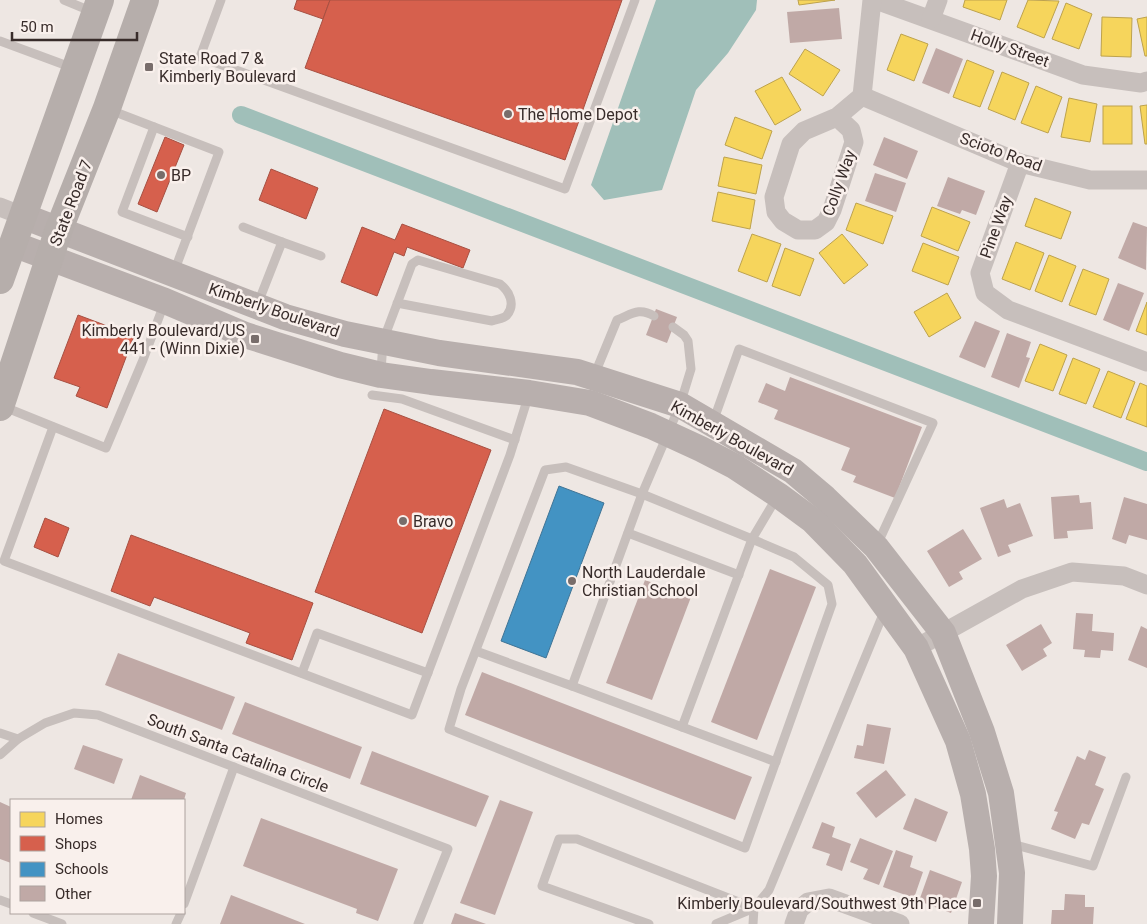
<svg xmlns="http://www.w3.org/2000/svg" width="1147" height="924" font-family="Roboto,sans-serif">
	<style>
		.water { fill: #a0bfb9 }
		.homes { fill: #f6d55c; stroke: #bda24d }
		.shops { fill: #d6604d; stroke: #a75042 }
		.schools { fill: #4393c3; stroke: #407495 }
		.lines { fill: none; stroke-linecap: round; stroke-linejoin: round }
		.canal { stroke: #a0bfb9; stroke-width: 18 }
		.building { fill: #c0a9a6 }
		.lane { stroke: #c7bfbc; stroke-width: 9 }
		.street { stroke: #c7bfbc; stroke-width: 19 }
		.secondary { stroke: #b8afad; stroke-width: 26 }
		.primary { stroke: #b6aeab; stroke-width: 28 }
		.poi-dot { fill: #786d6b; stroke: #f9f0ec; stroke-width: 2 }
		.labels { text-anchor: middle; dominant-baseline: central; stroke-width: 5; stroke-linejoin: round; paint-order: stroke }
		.street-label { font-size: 16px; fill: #382c2a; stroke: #f9f0ec }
		.poi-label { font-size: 16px; fill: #382c2a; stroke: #f9f0ec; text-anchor: start }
	</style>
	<rect width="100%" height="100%" fill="#eee7e3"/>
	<polygon class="water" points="656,0 757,0 756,10 728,53 696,90 662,190 604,200 591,185"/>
	<g class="homes">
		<polygon points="798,0 835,0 799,5"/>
		<polygon points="965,0 1007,0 1000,20 963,7"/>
		<polygon points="1028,0 1059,1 1044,38 1017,27"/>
		<polygon points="1066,3 1092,14 1079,49 1052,39"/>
		<polygon points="1102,17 1132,18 1131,57 1101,56"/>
		<polygon points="1147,17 1147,56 1145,56 1137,19"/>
		<polygon points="901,34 928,44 914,81 887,70"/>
		<polygon points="805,49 840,70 823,96 789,74"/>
		<polygon points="967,60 994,71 980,107 953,97"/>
		<polygon points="1002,72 1029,83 1015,120 988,109"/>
		<polygon points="782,77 801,110 775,125 755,91"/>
		<polygon points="1036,86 1062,97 1048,133 1021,123"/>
		<polygon points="1069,98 1097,104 1090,142 1061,137"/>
		<polygon points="1147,105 1147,144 1145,144 1140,106"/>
		<rect x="1103" y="106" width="29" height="38"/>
		<polygon points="735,117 772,131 762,159 725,145"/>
		<polygon points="724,157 762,165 756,194 718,186"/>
		<polygon points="718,192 755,200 750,229 712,221"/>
		<polygon points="1035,198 1071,212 1061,239 1025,226"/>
		<polygon points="856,203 893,216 883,244 846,230"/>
		<polygon points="932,207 970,222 958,251 921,236"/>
		<polygon points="752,234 781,244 767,282 738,271"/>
		<polygon points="842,234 868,265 844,284 819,253"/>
		<polygon points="1016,242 1044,253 1030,290 1002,279"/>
		<polygon points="923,243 959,257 948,285 912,271"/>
		<polygon points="785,248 814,259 800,296 772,286"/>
		<polygon points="1049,255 1076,266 1062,302 1035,291"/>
		<polygon points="1083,269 1109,279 1096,315 1069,305"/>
		<polygon points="947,293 961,318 929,337 914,312"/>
		<polygon points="1147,302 1147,335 1136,331"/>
		<polygon points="1040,344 1067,355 1053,391 1025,381"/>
		<polygon points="1073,358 1100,369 1086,404 1059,394"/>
		<polygon points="1108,371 1135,382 1121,418 1093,407"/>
		<polygon points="1140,383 1147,386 1147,427 1126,419"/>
	</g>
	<g class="shops">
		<polygon points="297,0 330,0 323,19 294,9"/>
		<polygon points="330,0 622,0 565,160 305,68"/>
		<polygon points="165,137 184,145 157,212 138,204"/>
		<polygon points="271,169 318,188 306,219 259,200"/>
		<polygon points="402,224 470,250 463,268 407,247 404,256 394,252 377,296 341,282 362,227 395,240"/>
		<polygon points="78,315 134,336 107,408 76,396 80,387 54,378"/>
		<polygon points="384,409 491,450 422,633 315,592"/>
		<polygon points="45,518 69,528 58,557 34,547"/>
		<polygon points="131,535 313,603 292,660 246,643 250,633 154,597 150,606 111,591"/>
	</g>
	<polygon class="schools" points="559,486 604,503 546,658 501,641"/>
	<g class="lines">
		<polyline class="canal" points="241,115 1147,462"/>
	</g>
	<g class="building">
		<polygon points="839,8 842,39 790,43 787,12"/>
		<polygon points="936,48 963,59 949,94 922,83"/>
		<polygon points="884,137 918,151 907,179 873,165"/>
		<polygon points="875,173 906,183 896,212 865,201"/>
		<polygon points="948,177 985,191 976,215 962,210 960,214 937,206"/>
		<polygon points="1133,222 1147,227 1146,270 1118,258"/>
		<polygon points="1118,283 1144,293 1129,331 1103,320"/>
		<polygon points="656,309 677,317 667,343 646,335"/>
		<polygon points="975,321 1000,331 985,368 959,357"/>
		<polygon points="1007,333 1031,342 1026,357 1030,358 1019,388 991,377"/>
		<polygon points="790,377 922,427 895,498 853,482 856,476 841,470 850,448 774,419 778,410 758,402 766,383 785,391"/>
		<polygon points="1079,495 1080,503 1091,502 1093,529 1067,531 1068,538 1054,539 1051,497"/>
		<polygon points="1124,497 1147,504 1147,540 1129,535 1126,544 1112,539"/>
		<polygon points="1004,499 1007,508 1020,503 1033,536 1008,545 1011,552 998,557 980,508"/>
		<polygon points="963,529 982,559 959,572 963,579 949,587 927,551"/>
		<polygon points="770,569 816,587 757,740 711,722"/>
		<polygon points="645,580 691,597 652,700 606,683"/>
		<polygon points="1076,613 1093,614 1092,631 1114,633 1113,651 1101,650 1100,658 1084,657 1085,650 1073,649"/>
		<polygon points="1041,624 1052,643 1043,649 1047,656 1022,671 1006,645"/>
		<polygon points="1141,626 1147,629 1147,668 1128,660"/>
		<polygon points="118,653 235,697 222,730 105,685"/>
		<polygon points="482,672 752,777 735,820 465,715"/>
		<polygon points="245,702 362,747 350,779 232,734"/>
		<polygon points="867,724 891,728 884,764 854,758 857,745 863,746"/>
		<polygon points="83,745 123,759 114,784 74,769"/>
		<polygon points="1089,750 1106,757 1095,785 1104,789 1089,825 1082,823 1075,839 1051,829 1058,812 1054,811 1077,756 1085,760"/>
		<polygon points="372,751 489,796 476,827 360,784"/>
		<polygon points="886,770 906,795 876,818 856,793"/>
		<polygon points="140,775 186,793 184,800 131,800"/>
		<polygon points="915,798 948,812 936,842 903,829"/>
		<polygon points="500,800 533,812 495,915 460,903"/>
		<polygon points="0,802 11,807 11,863 0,859"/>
		<polygon points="261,818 398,869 378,921 356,913 357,909 243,866"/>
		<polygon points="822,822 835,827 832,837 851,844 842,871 826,865 830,854 812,848"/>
		<polygon points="860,838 893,851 879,885 863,879 868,869 850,862"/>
		<polygon points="896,850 913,856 910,867 923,872 914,898 883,887"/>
		<polygon points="930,870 962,882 951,913 919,901"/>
		<polygon points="1065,894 1085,895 1085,907 1094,907 1093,924 1051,924 1052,910 1064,910"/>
		<polygon points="231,895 305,924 220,924"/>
		<polygon points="455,913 486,924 451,924"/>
	</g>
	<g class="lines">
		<g class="lane">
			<polyline points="64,0 93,12"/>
			<polyline points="221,0 200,57 565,189 635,0"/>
			<polyline points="0,41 73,68"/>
			<polyline points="110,110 219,152 174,272"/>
			<polyline points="154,127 122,212 188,237"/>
			<polyline points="243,227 282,242 258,303"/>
			<polyline points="282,242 321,256"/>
			<path d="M381 372 383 341 412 264 418 260 500 284C509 291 516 304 507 315 504 319 496 319 492 321L397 303"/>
			<path d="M594 376 617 320C632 314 639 307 654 316"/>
			<polyline points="372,395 402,399 515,440"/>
			<polyline points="2,406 106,448 143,360 164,304"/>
			<polyline points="713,422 739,349 933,423 877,545"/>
			<polyline points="53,427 4,561 412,715 510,455 529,394"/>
			<polyline points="628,533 739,575"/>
			<polyline points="476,651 572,686 642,494 566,467 545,470 461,689 449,729 745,848 832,604 828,585 794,557 752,539 777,497"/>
			<polyline points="302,673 317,633 428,673"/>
			<polyline points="572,686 682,727 752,539 642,494 680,405 691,369 688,341 684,335 673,327"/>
			<polyline points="682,727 776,762"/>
			<polyline points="0,733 18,739"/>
			<polyline points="0,755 18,739 45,723 74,713 98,715 448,849 418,924"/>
			<polyline points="1012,844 1093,866 1126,777"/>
			<polyline points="0,900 11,904"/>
			<polyline points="184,904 234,767"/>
			<polyline points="33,913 62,924"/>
			<polyline points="176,924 181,913"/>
			<polyline points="649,924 542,886 559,839 577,839 754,908"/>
			<polyline points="716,924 754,908 769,890 884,612"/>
			<polyline points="753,924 754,908"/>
		</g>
		<g class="street">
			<polyline points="876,0 1083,75 1141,83 1147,81"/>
			<polyline points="931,19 938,0"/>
			<polyline points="862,96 1020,163 1090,180 1147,180"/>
			<polyline points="837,117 851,130 854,142 832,210 826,222 815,230 798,230 783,221 776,212 774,197 791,144 804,131 837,117 862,96 872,0"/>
			<polyline points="1020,163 980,273 985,293 1008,310 1147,362"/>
			<polyline points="0,207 23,216"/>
			<polyline points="916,648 1022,589 1072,572 1124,576 1147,585"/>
			<polyline points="794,924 799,910 808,902 829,898 900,924"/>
		</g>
		<g class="secondary">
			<polyline points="23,216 285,317 345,334 439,353 577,372 680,405 793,471 825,498 876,547 943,633 982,732 1001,793 1012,873 1010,924"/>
			<polyline points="13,244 165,301 245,335 340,365 381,375 431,382 529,393 590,403 651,426 701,449 734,466 778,495 812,520 855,564 916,648 958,741 973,794 982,849 984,876 981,924"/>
		</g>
		<g class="primary">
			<polyline points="0,280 100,0"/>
			<polyline points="0,407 59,229 107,108 145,0"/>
		</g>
	</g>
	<g class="poi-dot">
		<rect x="144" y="62" width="10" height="10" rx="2.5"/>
		<circle cx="508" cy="114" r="5"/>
		<circle cx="161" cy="175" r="5"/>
		<rect x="250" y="334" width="10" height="10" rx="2.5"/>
		<circle cx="403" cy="521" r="5"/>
		<circle cx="572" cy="581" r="5"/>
		<rect x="972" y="898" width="10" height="10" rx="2.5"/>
	</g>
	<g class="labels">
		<g class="street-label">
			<text transform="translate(1010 48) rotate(20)">Holly Street</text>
			<text transform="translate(1001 152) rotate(20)">Scioto Road</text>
			<text transform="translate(839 183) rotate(-70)">Colly Way</text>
			<text transform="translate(71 203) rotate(-69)">State Road 7</text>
			<text transform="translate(996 227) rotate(-70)">Pine Way</text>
			<text transform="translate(274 310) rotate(19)">Kimberly Boulevard</text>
			<text transform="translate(732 438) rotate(29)">Kimberly Boulevard</text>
			<text transform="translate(238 753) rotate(21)">South Santa Catalina Circle</text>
		</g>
		<g class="poi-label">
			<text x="159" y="58">State Road 7 &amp;<tspan x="159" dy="18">Kimberly Boulevard</tspan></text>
			<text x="518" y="114">The Home Depot</text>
			<text x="171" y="175">BP</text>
			<text x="245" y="330" text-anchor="end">Kimberly Boulevard/US<tspan x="245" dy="18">441 - (Winn Dixie)</tspan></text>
			<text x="413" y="521">Bravo</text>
			<text x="582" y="572">North Lauderdale<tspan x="582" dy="18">Christian School</tspan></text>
			<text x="967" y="903" text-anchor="end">Kimberly Boulevard/Southwest 9th Place</text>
		</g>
	</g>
	<rect x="10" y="799" width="175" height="115" fill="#f9f0ec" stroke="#aca29e"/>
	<rect x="20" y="812" width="25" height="15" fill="#f6d55c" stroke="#aca29e"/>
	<text x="55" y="824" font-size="15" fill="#382c2a">Homes</text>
	<rect x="20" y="836" width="25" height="15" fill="#d6604d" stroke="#aca29e"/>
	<text x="55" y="849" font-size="15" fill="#382c2a">Shops</text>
	<rect x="20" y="862" width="25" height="15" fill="#4393c3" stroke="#aca29e"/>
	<text x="55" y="874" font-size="15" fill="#382c2a">Schools</text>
	<rect x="20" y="886" width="25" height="15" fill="#c0a9a6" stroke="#aca29e"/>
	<text x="55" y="899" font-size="15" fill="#382c2a">Other</text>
	<path d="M12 32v8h125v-8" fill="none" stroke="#382c2a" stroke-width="2.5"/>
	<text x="20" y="32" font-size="15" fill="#382c2a" stroke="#f9f0ec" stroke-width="4" paint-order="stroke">50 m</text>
</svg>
